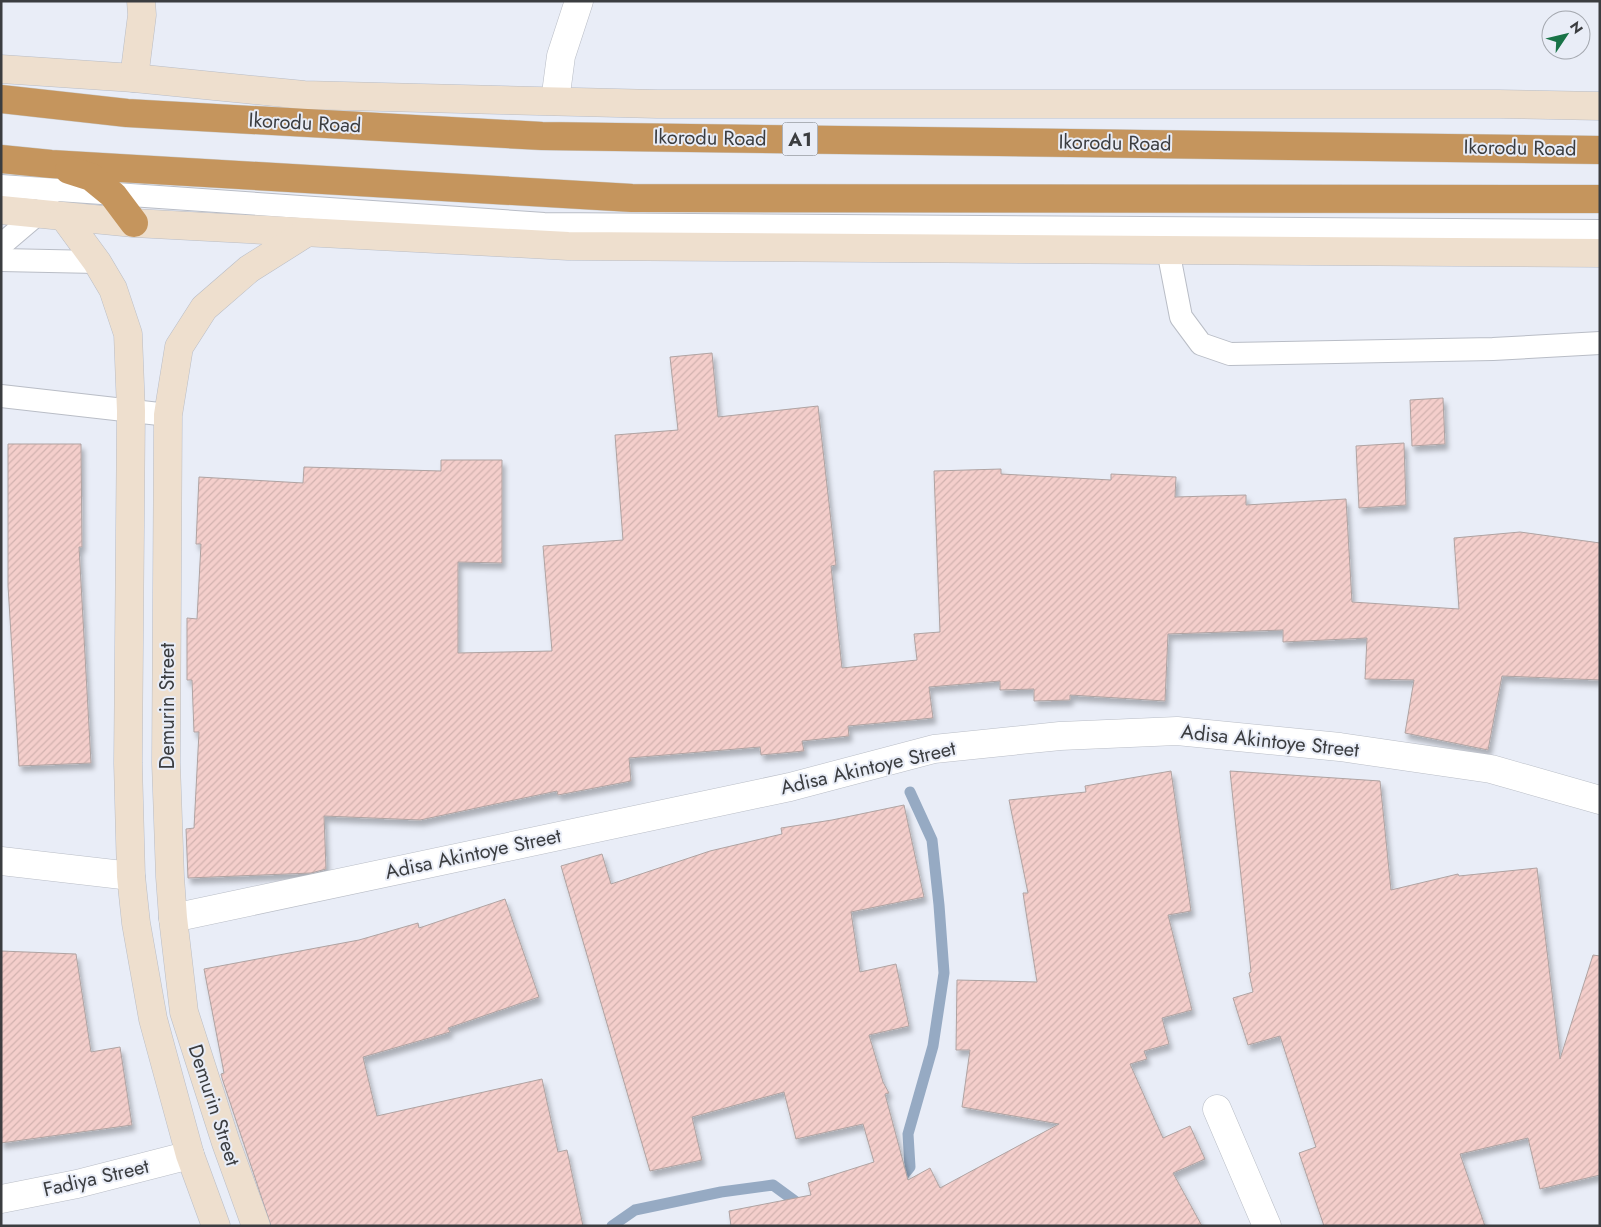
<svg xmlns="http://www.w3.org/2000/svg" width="1601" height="1227" font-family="Jost,sans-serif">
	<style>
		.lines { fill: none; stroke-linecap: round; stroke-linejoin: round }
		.stream { stroke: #96aac3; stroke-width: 11 }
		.building { fill: url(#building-hatch); stroke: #afa3a2; filter: url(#shadow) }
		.lane-casing { stroke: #b9bdc6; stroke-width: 24 }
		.street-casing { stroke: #b9bdc6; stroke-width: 29 }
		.secondary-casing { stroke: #b9bdc6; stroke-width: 29 }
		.highway-casing { stroke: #cccdcd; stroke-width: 29 }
		.lane { stroke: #fff; stroke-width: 22 }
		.street { stroke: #fff; stroke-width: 28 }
		.secondary { stroke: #eedfce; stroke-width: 28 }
		.highway { stroke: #c5955d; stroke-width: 28 }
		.labels { text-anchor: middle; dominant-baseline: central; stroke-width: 4; stroke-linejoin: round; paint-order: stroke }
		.shield { fill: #e9edf7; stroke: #6f7277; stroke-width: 1 }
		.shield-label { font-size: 19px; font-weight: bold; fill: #3b3d40 }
		.street-label { font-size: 20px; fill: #3b3d40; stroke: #e9edf7 }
	</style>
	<defs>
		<pattern id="building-hatch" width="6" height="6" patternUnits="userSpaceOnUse" patternTransform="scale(1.25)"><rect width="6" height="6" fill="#f4cecb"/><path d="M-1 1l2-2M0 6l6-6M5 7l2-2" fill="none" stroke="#d2b2af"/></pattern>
		<filter id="shadow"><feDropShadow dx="3" dy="5.5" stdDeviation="2.5" flood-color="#0004"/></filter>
	</defs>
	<rect width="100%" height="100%" fill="#e9edf7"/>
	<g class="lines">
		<g class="stream">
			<polyline points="897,1183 910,1167 908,1134 933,1046 944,973 939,905 932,840 910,792"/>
			<polyline points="612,1226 635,1210 721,1192 773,1185 803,1207"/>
		</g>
	</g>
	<g class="building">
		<polygon points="712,353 718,417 818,406 836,565 831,566 842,668 917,660 914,634 940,632 934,471 1001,469 1001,474 1111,480 1111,474 1176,477 1175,497 1246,495 1246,505 1346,499 1352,602 1459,609 1454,538 1520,532 1600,543 1600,680 1502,676 1488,750 1405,733 1414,680 1365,679 1367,638 1283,642 1283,630 1168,634 1165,701 1070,695 1070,700 1034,701 1034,689 1000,690 1000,681 929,687 933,718 848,726 849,736 802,741 804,751 761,755 760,747 629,758 631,781 558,795 557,791 420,820 324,816 326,869 311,873 188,878 186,829 194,828 199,732 194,732 192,680 187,680 187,618 197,619 201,544 196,544 199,477 303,483 304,467 441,471 441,460 502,460 502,563 458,562 458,653 552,651 543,546 623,540 615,435 678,430 670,357"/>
		<polygon points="1443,398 1445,444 1412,446 1410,400"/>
		<polygon points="1404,443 1406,505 1359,508 1356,446"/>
		<polygon points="8,444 81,444 82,547 79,547 91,763 19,766 8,586"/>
		<polygon points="1171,771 1191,911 1168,915 1192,1010 1162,1018 1169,1044 1144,1051 1147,1059 1130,1064 1163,1138 1190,1126 1205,1159 1173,1173 1202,1226 731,1226 729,1211 811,1195 808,1183 874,1162 863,1124 796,1139 784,1092 692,1117 702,1160 650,1171 561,866 602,854 611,884 710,851 782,834 781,828 832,820 904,805 924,897 851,912 860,972 896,964 909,1026 869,1035 883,1082 889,1093 885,1094 908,1180 930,1168 940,1188 1059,1124 962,1107 970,1050 956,1050 957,980 1037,982 1023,893 1028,893 1009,800 1086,792 1085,786"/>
		<polygon points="1230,771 1380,781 1391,890 1458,874 1459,876 1537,868 1560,1059 1593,955 1600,956 1600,1175 1540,1189 1528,1138 1460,1154 1485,1226 1324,1226 1299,1153 1316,1147 1280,1036 1248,1045 1233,998 1253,992 1249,973 1251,972"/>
		<polygon points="505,899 539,997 448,1028 450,1032 363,1057 377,1116 542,1079 558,1152 567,1150 583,1226 271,1226 222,1078 221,1074 224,1073 204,969 359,940 418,923 419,928"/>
		<polygon points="1,951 76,954 91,1052 120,1047 132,1125 1,1143"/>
	</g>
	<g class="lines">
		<defs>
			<g id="lane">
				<polyline points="1,186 544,224 1600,231"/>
				<polyline points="1,245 48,205"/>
				<polyline points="1168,250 1181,317 1201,344 1230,354 1493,349 1600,343"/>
				<polyline points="1,260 97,262"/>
				<polyline points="1,396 168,415"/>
			</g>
			<g id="street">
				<polyline points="555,101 561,56 579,1"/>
				<polyline points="1,861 131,876"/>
				<polyline points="173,918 790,787 934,749 1060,736 1177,731 1340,747 1491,769 1600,800"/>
				<polyline points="1217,1109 1267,1226"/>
				<polyline points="1,1199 77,1184 190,1155"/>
			</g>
			<g id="secondary">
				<polyline points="1,69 134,78 304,95 657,104 1499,104 1600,106"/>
				<polyline points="134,78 142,15 141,1"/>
				<polyline points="1,210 134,223 568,246 1600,253"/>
				<polyline points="64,217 97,262 113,289 128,334 131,411 128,763 131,876 136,923 153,1019 190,1155 216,1226"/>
				<polyline points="256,1226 226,1143 184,1012 173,918 170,877 166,763 168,415 179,347 204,308 249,269 306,233"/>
			</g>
			<g id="highway">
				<polyline points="1,99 127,113 542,136 1600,150"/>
				<polyline points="1,159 51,164 632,198 1600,199"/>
				<polyline points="69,170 91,177 113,195 134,223"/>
			</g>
		</defs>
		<use href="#lane" class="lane-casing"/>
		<use href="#street" class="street-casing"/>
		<use href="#secondary" class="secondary-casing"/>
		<use href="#highway" class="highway-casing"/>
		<use href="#lane" class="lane"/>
		<use href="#street" class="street"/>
		<use href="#secondary" class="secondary"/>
		<use href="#highway" class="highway"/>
	</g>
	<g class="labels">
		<rect class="shield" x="782.5" y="122.5" width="35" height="33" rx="4"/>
		<g class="shield-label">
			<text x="800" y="139">A1</text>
		</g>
		<g class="street-label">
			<text transform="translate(305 123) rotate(3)">Ikorodu Road</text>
			<text transform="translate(710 138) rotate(1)">Ikorodu Road</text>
			<text transform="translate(1115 143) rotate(1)">Ikorodu Road</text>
			<text transform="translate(1520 148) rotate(1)">Ikorodu Road</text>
			<text transform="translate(167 706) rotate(-90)">Demurin Street</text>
			<text transform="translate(1270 741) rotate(6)">Adisa Akintoye Street</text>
			<text transform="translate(868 768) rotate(-13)">Adisa Akintoye Street</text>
			<text transform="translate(473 854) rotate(-12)">Adisa Akintoye Street</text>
			<text transform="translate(214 1105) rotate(72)">Demurin Street</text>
			<text transform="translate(96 1178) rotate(-13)">Fadiya Street</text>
		</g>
	</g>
	<rect width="1601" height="1227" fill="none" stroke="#3b3d40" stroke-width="5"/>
	<g transform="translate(1566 35) rotate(55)"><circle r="24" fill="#e9edf7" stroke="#a3a7ae"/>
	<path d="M0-4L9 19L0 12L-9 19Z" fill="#187347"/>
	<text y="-8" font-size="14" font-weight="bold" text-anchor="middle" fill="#3b3d40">N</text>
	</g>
</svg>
